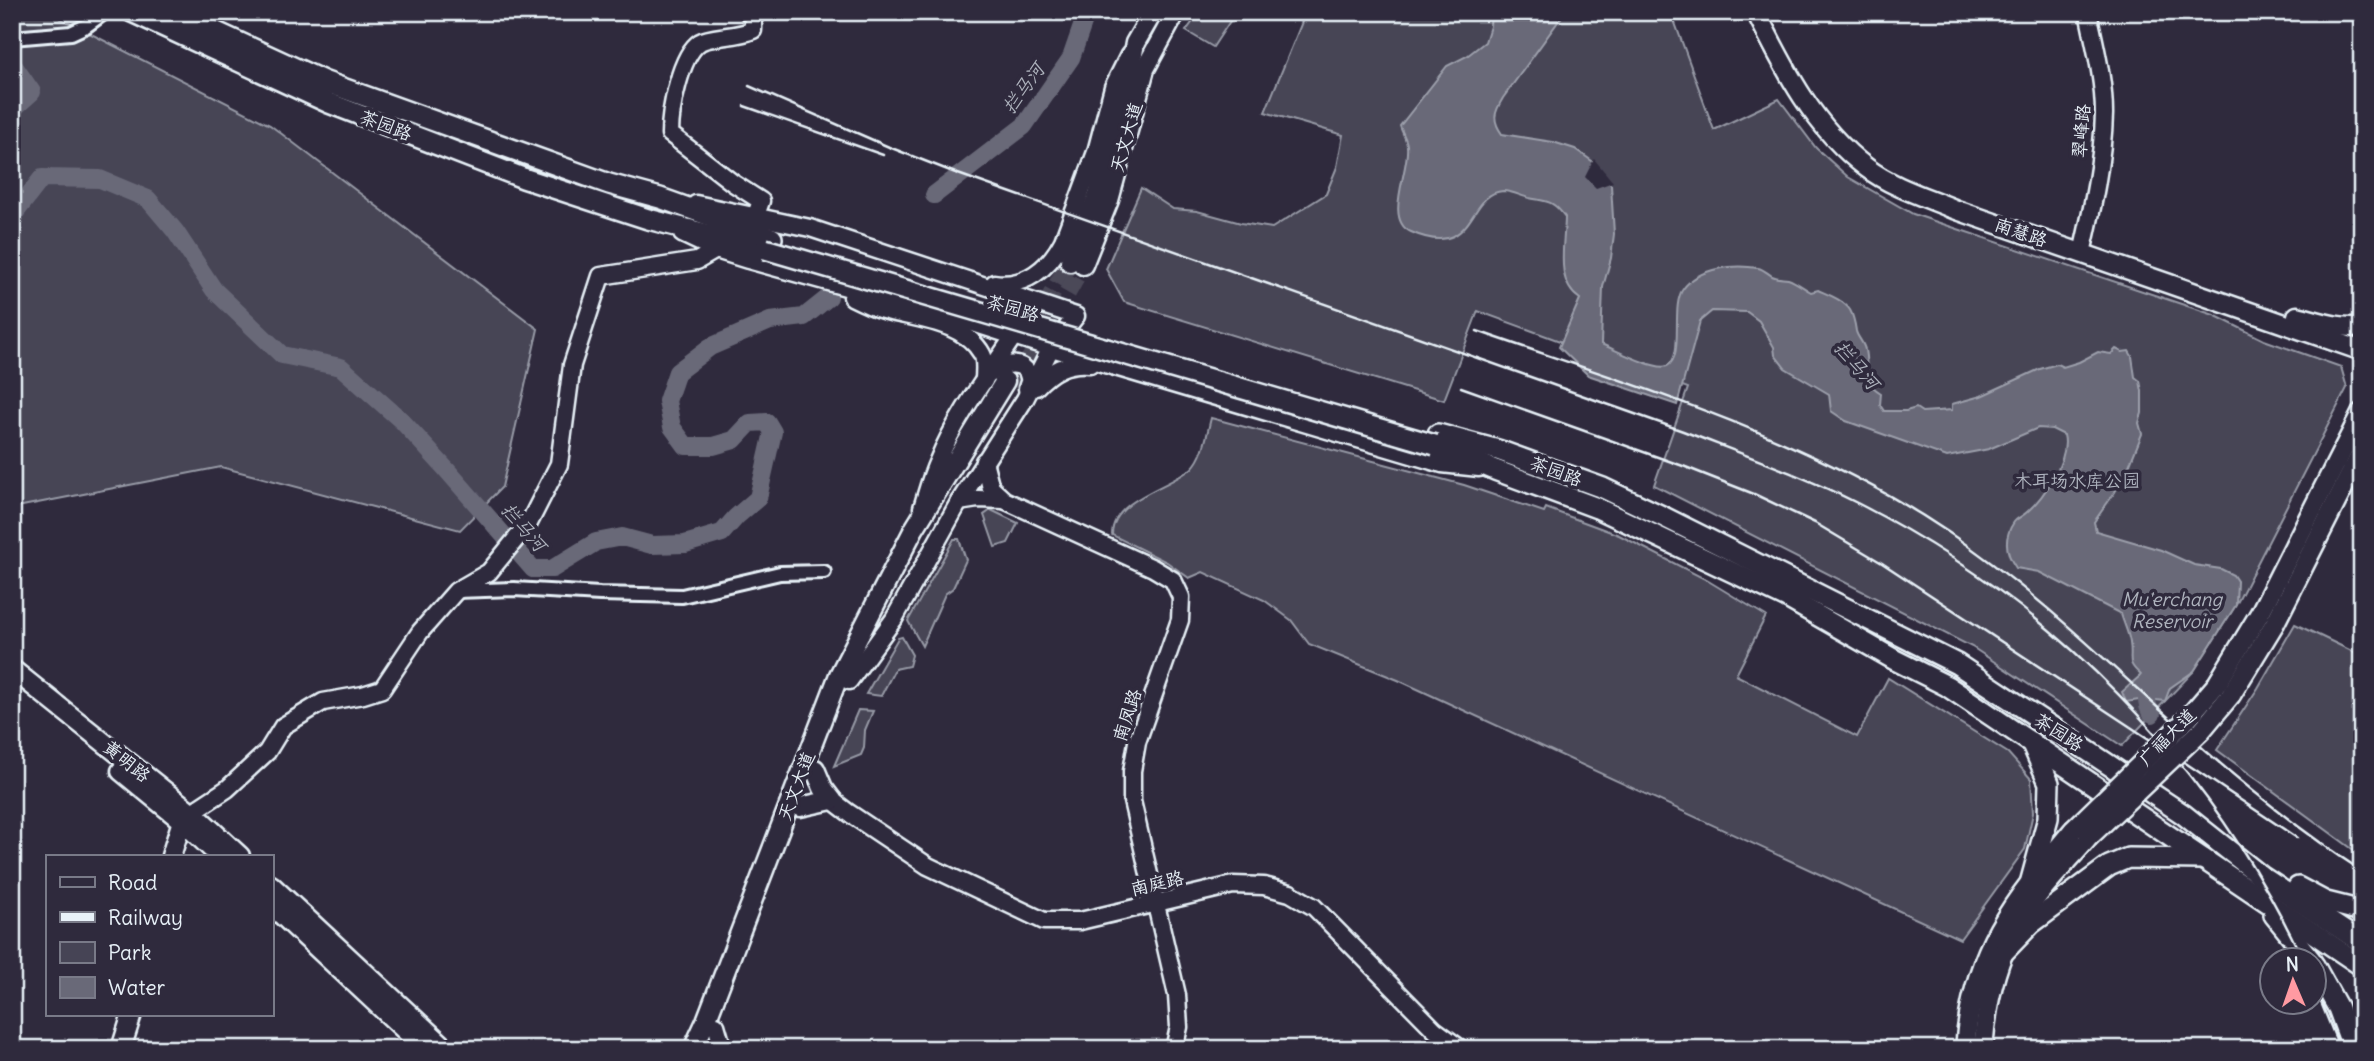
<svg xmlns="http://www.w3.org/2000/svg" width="2374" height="1061" font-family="Delius,'LXGW WenKai TC',sans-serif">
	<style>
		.green { fill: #464455; stroke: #979aa6; stroke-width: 2 }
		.water { fill: #696978; stroke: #9c9fab; stroke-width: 2 }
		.pier { fill: #2f2a3d }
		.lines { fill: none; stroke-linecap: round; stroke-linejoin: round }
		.river { stroke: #696978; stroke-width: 18 }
		.secondary-tunnel { stroke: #4b4859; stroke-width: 18; stroke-dasharray: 18 9; stroke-linecap: butt }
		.minor-casing { stroke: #e8f1f8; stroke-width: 18 }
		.tertiary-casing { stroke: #e8f1f8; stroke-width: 21 }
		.secondary-casing { stroke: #e8f1f8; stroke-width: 23 }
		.primary-casing { stroke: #e8f1f8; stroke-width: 24 }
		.minor { stroke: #2f2a3d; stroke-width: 12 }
		.tertiary { stroke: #2f2a3d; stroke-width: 16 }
		.secondary { stroke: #2f2a3d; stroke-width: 18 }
		.primary { stroke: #2f2a3d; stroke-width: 19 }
		.rail { stroke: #e8f1f8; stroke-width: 2.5 }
		.secondary-bridge-casing { stroke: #e8f1f8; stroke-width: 23; stroke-linecap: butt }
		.primary-bridge-casing { stroke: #e8f1f8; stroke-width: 24; stroke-linecap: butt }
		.secondary-bridge { stroke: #2f2a3d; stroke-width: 18 }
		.primary-bridge { stroke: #2f2a3d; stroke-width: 19 }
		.labels { text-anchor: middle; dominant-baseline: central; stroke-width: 7; stroke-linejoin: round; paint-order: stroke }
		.street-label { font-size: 18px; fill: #e8f1f8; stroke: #2f2a3d }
		.park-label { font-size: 18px; fill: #afb4bf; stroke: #2f2a3d }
		.water-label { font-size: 19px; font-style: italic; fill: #afb4be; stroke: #2f2a3d }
	</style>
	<rect width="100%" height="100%" fill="#2f2a3d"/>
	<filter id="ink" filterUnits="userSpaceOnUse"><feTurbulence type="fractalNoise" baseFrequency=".0143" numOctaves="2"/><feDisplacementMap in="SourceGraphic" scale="14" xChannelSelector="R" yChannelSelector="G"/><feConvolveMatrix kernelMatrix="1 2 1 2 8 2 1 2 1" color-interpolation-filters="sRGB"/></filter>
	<g filter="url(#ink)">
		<g class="green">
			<polygon points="12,12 48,12 270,125 538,329 502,487 460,530 221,467 12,508"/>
			<polygon points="1200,12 1236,12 1213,47 1186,31"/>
			<polygon points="1286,12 1671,12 1714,130 1779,99 1816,148 1848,177 1913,214 2214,315 2264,340 2341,367 2347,388 2236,605 2194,671 2122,746 1972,647 1654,485 1688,388 1478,311 1444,400 1124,302 1106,269 1141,188 1173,209 1197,211 1241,223 1272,228 1326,194 1337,167 1343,135 1265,112 1302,22"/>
			<path d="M1211 418 1464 485 1544 512 1546 508 1619 535 1705 579 1766 616 1736 675 1857 737 1888 678 2008 753 2031 779 2033 813 2025 849 1960 939 1398 680 1309 644 1291 620 1264 600 1203 572 1189 578 1167 562 1112 535C1112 499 1169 488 1192 468 1204 456 1207 433 1211 418Z"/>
			<polygon points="991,510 1018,523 1008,543 995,547 984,515"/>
			<polygon points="954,539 959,539 966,560 953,588 945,594 922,646 908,621"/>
			<polygon points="2295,624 2362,656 2362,856 2217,750 2258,688"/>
			<polygon points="902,637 912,655 909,666 895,669 881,696 866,694 898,638"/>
			<polygon points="858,710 873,711 865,730 864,748 861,755 834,766"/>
		</g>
		<path class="water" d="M1491 12H1565L1503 98C1494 113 1492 120 1502 134L1553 142 1575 149 1592 161 1611 185 1614 234 1611 258 1603 287 1601 344C1614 349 1656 371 1667 366 1685 357 1670 306 1683 289 1699 267 1735 264 1758 268 1764 269 1767 273 1772 276 1778 279 1782 278 1788 279 1795 281 1804 288 1811 292L1818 290C1829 295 1843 300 1850 310 1854 317 1855 324 1856 331 1857 337 1864 343 1865 350 1869 369 1862 382 1881 393L1880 405 1884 411H1906L1916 408 1922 412 1952 410V404L1981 396 2040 369 2057 364 2063 367 2079 362 2098 352 2111 354 2116 349 2122 352 2129 351 2132 356 2135 377 2140 381 2142 391V413L2139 423 2142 434 2129 466 2115 492 2094 522 2096 531 2161 550 2194 565 2221 569 2233 575 2237 581 2236 605 2194 671 2170 688 2165 701 2146 699 2126 702 2122 692 2141 675C2125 661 2133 661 2130 643 2129 634 2124 624 2121 614L2039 572 2016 568C2006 554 2003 538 2014 522 2017 518 2023 516 2027 512 2044 497 2070 458 2064 435L2052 429 2038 428 1989 449 1947 457 1846 421 1831 411 1829 394 1785 368 1775 355 1774 347 1759 321 1747 312 1712 311 1700 321 1677 405 1588 375 1559 347 1580 299C1554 282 1565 243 1565 217 1553 200 1548 202 1529 198 1521 196 1511 191 1503 191 1466 193 1477 261 1411 232 1383 220 1410 169 1407 146 1407 140 1402 133 1400 126L1447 66 1467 56 1485 42 1490 26Z"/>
		<polygon class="pier" points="1594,159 1613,182 1596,188 1585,177"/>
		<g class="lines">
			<g class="river">
				<polyline points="12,63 32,92 12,110"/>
				<polyline points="934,195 1024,126 1071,58 1087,12"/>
				<polyline points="12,217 42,178 100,179 148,199 175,231 214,290 282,355 341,367 402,421 446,469 533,569 552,569 596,542 622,537 652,545 685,544 722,533 736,517 758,498 773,432 767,422 750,423 734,440 713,446 686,446 672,427 667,401 677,372 710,347 770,321 804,317 829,297"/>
				<path d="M2151 675C2148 690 2143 701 2152 714"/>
			</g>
			<g class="secondary-tunnel">
				<polyline points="1044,308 1070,262"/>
				<polyline points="1014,387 1083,265"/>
			</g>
			<defs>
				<g id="minor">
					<polyline points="12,38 71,33 86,26 105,12"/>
					<polyline points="456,591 514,589 600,594 682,596 780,573 824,572"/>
				</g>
				<g id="tertiary">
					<path d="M748 12 753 18V30C738 37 710 36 700 42 680 55 670 111 670 134L733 183 761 201 756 215"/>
					<polyline points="696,204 810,228 1076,316 1051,348 1025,399 959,502 894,619 849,681"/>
					<polyline points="682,234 716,250 748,260 951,316 1051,348 1442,464 1479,468"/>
					<path d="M2082 253C2092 210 2103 159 2104 114 2104 80 2095 46 2088 12"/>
					<path d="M994 283C1025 288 1049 268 1063 241L1096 152 1113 87 1129 55"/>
					<path d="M852 297C862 302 872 307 883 310 915 319 964 321 982 354 986 361 984 372 984 381"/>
					<path d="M992 372C1001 363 1027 359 1029 378 1030 382 1027 386 1027 389"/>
					<path d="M1036 387C1052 370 1067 362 1090 364"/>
					<polyline points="984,461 991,488 1004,500 1153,568 1173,580 1181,597 1180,620 1137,742 1132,771 1132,801 1177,995 1179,1027 1174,1049"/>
					<polyline points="959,502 978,499 1004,500"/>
					<path d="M922 508C927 492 931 476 938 461 961 404 1004 356 1035 303"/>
					<polyline points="832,800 849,813 928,866 1044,921 1080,921 1233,885 1264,886 1290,893 1314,907 1435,1030 1461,1049"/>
					<polyline points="192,812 227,789 267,752 283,726 323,702 363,695 382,689 420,632 456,591 489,572 529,523 559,464 572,365 601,276 697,261 716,250"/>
					<polyline points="716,1025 723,1049"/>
				</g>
				<g id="secondary">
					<path d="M1756 12C1785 70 1814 128 1867 168 1892 187 1925 197 1954 209L2362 351"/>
					<polyline points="1070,262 1098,195 1126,91 1135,43 1153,12"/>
					<polyline points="1083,265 1109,200 1145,69 1176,12"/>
					<path d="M2297 316C2318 321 2341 330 2362 326"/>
					<polyline points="12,669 201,820 240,856"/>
					<polyline points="2217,684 2260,613 2362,412"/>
					<polyline points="2231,695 2275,623 2362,451"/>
					<polyline points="815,769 823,788 832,800"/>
					<polyline points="121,771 182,821 219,856"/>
					<polyline points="800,807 832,800"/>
					<polyline points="171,856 182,821 189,815"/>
					<polyline points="271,885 447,1049"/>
					<polyline points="271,905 425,1049"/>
					<polyline points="121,1049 132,1014"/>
					<polyline points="693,1049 706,1021 839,675 914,529 1005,381"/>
					<path d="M1965 1049C1972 950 2012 902 2073 830"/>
					<path d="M1983 1049C1986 1007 1994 967 2014 930 2033 896 2063 867 2088 838"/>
				</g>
				<g id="primary">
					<polyline points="132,12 329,103 523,178 648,219 765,249"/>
					<polyline points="173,12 323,81 609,184 660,198 772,238"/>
					<polyline points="1438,434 1498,450 1603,488 1662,516 1957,664 2183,814 2261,876 2362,943"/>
					<polyline points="1435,445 1495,470 1597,508 1652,534 1787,598 1895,660 1947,686 2362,966"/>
					<polyline points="2031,880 2048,818 2049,783 2031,742"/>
					<polyline points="2298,887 2326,902 2362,911"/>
					<polyline points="2274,915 2311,960"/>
					<polyline points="2003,953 2032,923 2109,866 2128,858 2203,859"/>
					<polyline points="2314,965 2338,1008 2353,1049"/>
				</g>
			</defs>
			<use href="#minor" class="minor-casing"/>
			<use href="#tertiary" class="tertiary-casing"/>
			<use href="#secondary" class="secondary-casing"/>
			<use href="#primary" class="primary-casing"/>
			<use href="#minor" class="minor"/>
			<use href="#tertiary" class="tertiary"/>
			<use href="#secondary" class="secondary"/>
			<use href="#primary" class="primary"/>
			<g class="rail">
				<path d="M749 86 889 147 958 174 1683 431C1742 454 1802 475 1859 504 2052 602 2211 763 2303 960"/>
				<polyline points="744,106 883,155"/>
				<path d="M1477 331C1638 387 1806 436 1948 532 2042 595 2122 677 2207 752 2256 795 2307 835 2362 871"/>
				<polyline points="1461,387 1683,466 1754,494 1815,523 1882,563 2158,745"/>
				<polyline points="2184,762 2297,838"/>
				<polyline points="2314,985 2340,1049"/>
			</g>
			<defs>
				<g id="secondary-bridge">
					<polyline points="2073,830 2186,720 2217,684"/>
					<polyline points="2088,838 2201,731 2231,695"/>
				</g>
				<polyline id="primary-bridge" points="765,249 1435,445"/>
			</defs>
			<use href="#secondary-bridge" class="secondary-bridge-casing"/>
			<use href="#primary-bridge" class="primary-bridge-casing"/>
			<use href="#secondary-bridge" class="secondary-bridge"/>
			<use href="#primary-bridge" class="primary-bridge"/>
		</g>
	</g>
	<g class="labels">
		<g class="street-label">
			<text transform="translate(386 125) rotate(21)">茶园路</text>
			<text transform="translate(2081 131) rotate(-85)">翠峰路</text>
			<text transform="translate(1126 137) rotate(-74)">天文大道</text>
			<text transform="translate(2021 232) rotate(19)">南慧路</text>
			<text transform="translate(1013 308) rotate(16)">茶园路</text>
			<text transform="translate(1556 471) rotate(20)">茶园路</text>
			<text transform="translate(1127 715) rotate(-72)">南凤路</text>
			<text transform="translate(2059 732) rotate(33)">茶园路</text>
			<text transform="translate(2167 737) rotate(-45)">广福大道</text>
			<text transform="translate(127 761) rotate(39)">黄明路</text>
			<text transform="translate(796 786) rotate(-69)">天文大道</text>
			<text transform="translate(1157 883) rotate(-13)">南庭路</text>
		</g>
		<g class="park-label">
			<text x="2077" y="480">木耳场水库公园</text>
		</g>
		<g class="water-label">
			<text transform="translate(1023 88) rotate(-54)">拦马河</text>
			<text transform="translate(1857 365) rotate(49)">拦马河</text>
			<text transform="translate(524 527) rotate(49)">拦马河</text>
			<text x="2172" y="599">Mu'erchang<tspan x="2172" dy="22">Reservoir</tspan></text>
		</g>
	</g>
	<rect width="2374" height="1061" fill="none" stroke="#2f2a3d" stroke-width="42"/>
	<rect x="21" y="21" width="2332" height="1019" fill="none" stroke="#e8f1f8" stroke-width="2.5" filter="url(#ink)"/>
	<rect x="46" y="855" width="228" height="161" fill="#2f2a3d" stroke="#797a88" stroke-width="2"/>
	<rect x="60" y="877" width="35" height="10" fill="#2f2a3d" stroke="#797a88" stroke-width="2"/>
	<text x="108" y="890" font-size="21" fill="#e8f1f8">Road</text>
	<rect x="60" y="912" width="35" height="10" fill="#e8f1f8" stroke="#797a88" stroke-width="2"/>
	<text x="108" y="925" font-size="21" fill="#e8f1f8">Railway</text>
	<rect x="60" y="942" width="35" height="21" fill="#464455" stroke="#797a88" stroke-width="2"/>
	<text x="108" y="960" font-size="21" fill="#e8f1f8">Park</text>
	<rect x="60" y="977" width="35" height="21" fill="#696978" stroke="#797a88" stroke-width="2"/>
	<text x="108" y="995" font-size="21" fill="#e8f1f8">Water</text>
	<g transform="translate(2293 981) rotate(358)"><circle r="33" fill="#2f2a3d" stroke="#797a88" stroke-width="2"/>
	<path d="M0-5L12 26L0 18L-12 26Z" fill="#ff9aa2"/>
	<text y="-10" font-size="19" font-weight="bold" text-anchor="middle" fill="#e8f1f8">N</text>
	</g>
</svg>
